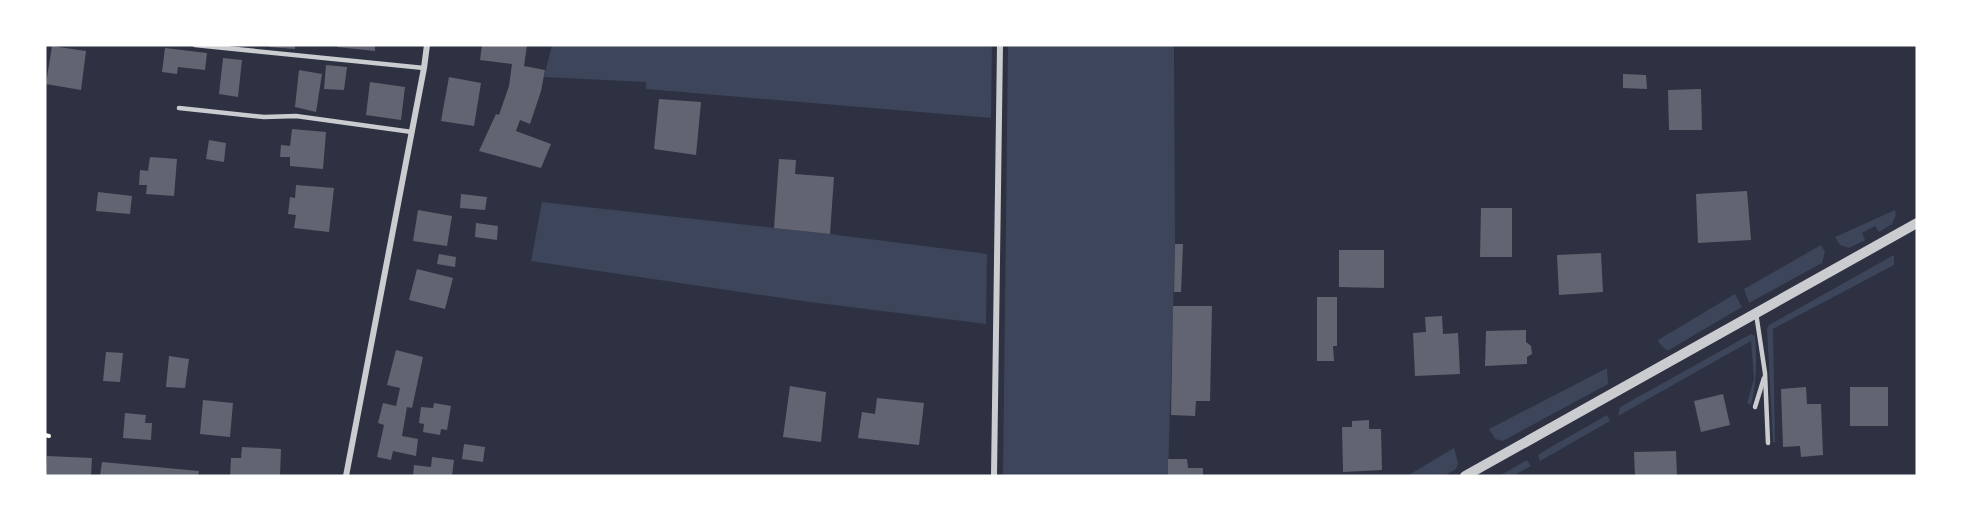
<svg xmlns="http://www.w3.org/2000/svg" width="1962" height="521" font-family="Mulish,sans-serif">
	<style>
		.green { fill: #3c4559 }
		.building { fill: #626471 }
		.lines { fill: none; stroke-linecap: round; stroke-linejoin: round }
		.path { stroke: #fff; stroke-width: 4 }
		.service { stroke: #caccd0; stroke-width: 4.5 }
		.minor { stroke: #caccd0; stroke-width: 6 }
		.tertiary { stroke: #caccd0; stroke-width: 10 }
	</style>
	<rect width="100%" height="100%" fill="#2d3142"/>
	<g class="green">
		<polygon points="552,45 992,45 991,118 646,89 646,82 544,77"/>
		<polygon points="1008,45 1174,45 1175,244 1168,476 1003,476"/>
		<polygon points="542,202 830,234 987,254 986,324 802,301 531,261"/>
		<polygon points="1895,210 1896,215 1892,224 1879,232 1875,226 1862,233 1865,240 1849,248 1840,245 1835,237"/>
		<polygon points="1821,245 1825,252 1822,263 1749,303 1744,289"/>
		<polygon points="1892,256 1894,256 1894,265 1773,329 1775,443 1773,442 1767,329 1769,325"/>
		<polygon points="1735,294 1742,307 1669,350 1667,351 1660,344 1658,340"/>
		<path d="M1751 334 1755 336C1757 360 1757 381 1751 405L1747 403 1754 379 1751 341 1618 416 1620 407Z"/>
		<polygon points="1607,368 1608,384 1503,441 1495,439 1489,429"/>
		<polygon points="1607,415 1610,421 1540,461 1538,455 1544,451"/>
		<polygon points="1454,448 1458,463 1456,469 1444,476 1407,476"/>
		<polygon points="1527,460 1531,466 1513,476 1499,476"/>
	</g>
	<g class="building">
		<polygon points="269,45 295,45 295,49 269,47"/>
		<polygon points="337,45 375,45 375,51 337,47"/>
		<polygon points="482,45 527,45 524,66 545,70 541,91 530,124 520,120 516,131 551,144 541,168 479,151 496,114 499,115 509,86 512,64 480,60"/>
		<polygon points="52,46 86,51 81,90 46,84"/>
		<polygon points="165,48 207,53 205,70 178,67 177,74 162,72"/>
		<polygon points="223,58 242,60 238,97 219,94"/>
		<polygon points="326,65 347,67 344,90 324,89"/>
		<polygon points="299,70 322,74 316,112 295,107"/>
		<polygon points="1623,74 1646,75 1647,89 1623,88"/>
		<polygon points="449,77 481,83 474,126 441,121"/>
		<polygon points="370,82 405,87 401,120 366,115"/>
		<polygon points="1701,89 1702,130 1669,130 1668,90"/>
		<polygon points="659,99 701,102 696,155 654,149"/>
		<polygon points="292,129 326,132 323,169 290,166 290,157 280,157 281,145 290,146"/>
		<polygon points="209,140 226,143 224,162 206,159"/>
		<polygon points="150,157 177,159 174,196 146,194 147,185 139,185 140,170 148,171"/>
		<polygon points="779,159 796,160 795,174 834,177 830,234 774,228"/>
		<polygon points="296,185 334,188 329,232 294,228 296,215 288,214 290,197 295,198"/>
		<polygon points="1747,191 1751,240 1698,243 1696,194"/>
		<polygon points="98,192 132,196 130,214 96,211"/>
		<polygon points="461,194 487,197 485,210 460,208"/>
		<polygon points="1481,208 1512,208 1512,257 1480,257"/>
		<polygon points="418,210 452,216 447,246 413,241"/>
		<polygon points="476,223 498,226 497,240 475,237"/>
		<polygon points="1175,244 1183,244 1181,292 1174,292"/>
		<polygon points="1339,250 1384,250 1384,288 1339,287"/>
		<polygon points="1601,253 1603,292 1559,295 1557,255"/>
		<polygon points="439,254 456,257 455,267 437,264"/>
		<polygon points="417,269 453,278 445,309 409,300"/>
		<polygon points="1317,297 1337,297 1337,346 1333,346 1334,361 1317,361"/>
		<polygon points="1173,306 1212,306 1210,401 1196,401 1195,416 1171,415"/>
		<polygon points="1442,316 1443,334 1458,333 1460,374 1415,376 1413,333 1426,332 1425,317"/>
		<polygon points="1526,330 1526,342 1531,346 1532,354 1527,357 1527,364 1485,366 1486,331"/>
		<polygon points="396,350 423,357 412,408 407,407 402,436 418,439 416,456 393,451 391,460 377,457 384,425 378,423 383,403 396,406 400,388 387,385"/>
		<polygon points="106,352 123,353 120,382 103,381"/>
		<polygon points="169,356 189,359 185,388 166,387"/>
		<polygon points="790,386 826,392 821,442 783,437"/>
		<polygon points="1806,387 1807,404 1821,404 1823,455 1801,457 1800,446 1783,447 1781,389"/>
		<rect x="1850" y="387" width="38" height="39"/>
		<polygon points="1723,394 1730,425 1701,432 1694,401"/>
		<polygon points="877,398 924,403 919,445 858,438 862,412 875,414"/>
		<polygon points="203,400 233,403 230,437 200,434"/>
		<polygon points="434,403 451,406 447,430 441,429 440,435 423,432 424,424 419,423 421,407 433,408"/>
		<polygon points="125,413 146,415 145,423 152,423 151,440 123,438"/>
		<polygon points="1369,420 1369,429 1381,429 1382,470 1343,472 1342,427 1352,427 1352,421"/>
		<polygon points="464,444 485,447 483,462 462,459"/>
		<polygon points="242,447 281,449 280,476 230,476 231,458 241,458"/>
		<polygon points="1676,451 1677,476 1635,476 1634,452"/>
		<polygon points="47,456 92,458 91,476 46,476"/>
		<polygon points="432,457 454,460 452,476 413,476 414,465 431,467"/>
		<polygon points="1168,459 1187,459 1188,468 1203,468 1203,476 1168,476"/>
		<polygon points="102,462 199,471 198,476 100,476"/>
	</g>
	<g class="lines">
		<polyline class="path" points="45,435 49,436"/>
		<g class="service">
			<polyline points="195,45 424,68"/>
			<polyline points="179,108 264,117 296,116 412,132"/>
			<polyline points="1756,313 1765,373 1768,443"/>
			<polyline points="1755,407 1764,378"/>
		</g>
		<g class="minor">
			<polyline points="346,476 424,68 427,45"/>
			<polyline points="994,476 1000,45"/>
		</g>
		<polyline class="tertiary" points="1465,476 1917,223"/>
	</g>
	<rect width="1962" height="521" fill="none" stroke="#ffffff" stroke-width="93"/>
</svg>
